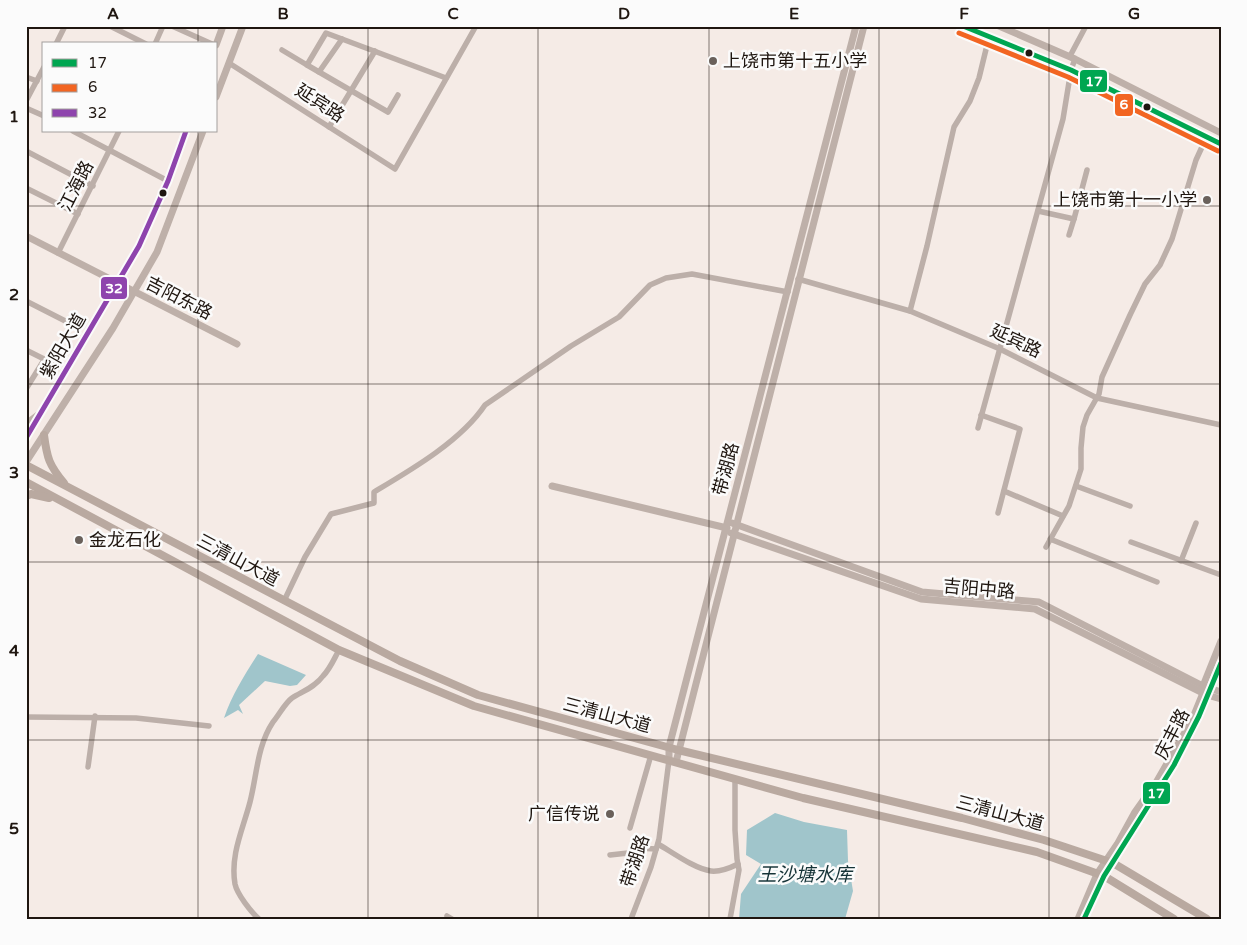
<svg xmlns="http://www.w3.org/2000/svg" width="1247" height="945" font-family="'Varela Round','Noto Sans SC',sans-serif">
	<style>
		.water { fill: #a0c5cb }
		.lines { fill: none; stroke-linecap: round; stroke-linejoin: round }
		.minor { stroke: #bcafa9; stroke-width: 5.5 }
		.major { stroke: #beb0a9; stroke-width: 7 }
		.highway { stroke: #b9a9a0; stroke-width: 8 }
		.bus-1-casing { stroke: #fbfbfb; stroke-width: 9 }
		.bus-2-casing { stroke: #fbfbfb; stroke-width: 9 }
		.bus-3-casing { stroke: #fbfbfb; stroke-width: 9 }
		.bus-1 { stroke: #00a651; stroke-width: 5 }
		.bus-2 { stroke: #f26522; stroke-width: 5 }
		.bus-3 { stroke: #8e44ad; stroke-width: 5 }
		.grid { fill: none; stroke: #1f1610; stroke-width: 1; stroke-opacity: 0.55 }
		.bus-dot { fill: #1f1610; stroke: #fbfbfb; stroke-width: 2 }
		.poi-dot { fill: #6a615b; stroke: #fbfbfb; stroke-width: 2 }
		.labels { text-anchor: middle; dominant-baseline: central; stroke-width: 5; stroke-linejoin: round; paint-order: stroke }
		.poi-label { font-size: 18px; fill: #1f1610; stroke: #fbfbfb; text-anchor: start }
		.street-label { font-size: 18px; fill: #1f1610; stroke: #fbfbfb }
		.water-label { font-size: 19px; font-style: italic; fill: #153337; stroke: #fbfbfb }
		.line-badge { stroke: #fbfbfb; stroke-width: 2 }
		.badge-label { font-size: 14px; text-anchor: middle; font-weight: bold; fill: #fff }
		.neatline { fill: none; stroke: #1f1610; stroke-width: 2 }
		.grid-label { font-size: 16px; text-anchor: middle; font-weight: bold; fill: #1f1610 }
	</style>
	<rect width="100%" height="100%" fill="#f5ebe6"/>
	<g class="water">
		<path d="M258 654 306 675 297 685 290 686 265 681 239 705 243 714 238 710 224 718C232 695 245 674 258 654Z"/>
		<polygon points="775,813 804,822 847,830 848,861 853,891 845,919 739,919 741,894 761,864 746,855 747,830"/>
	</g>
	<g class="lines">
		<g class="minor">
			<polyline points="110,26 146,44"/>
			<polyline points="172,26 212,44"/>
			<polyline points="56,44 65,26"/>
			<polyline points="155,44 163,26"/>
			<polyline points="282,50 307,65 326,33 446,78"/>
			<polyline points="1070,56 1086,26"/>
			<polyline points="229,63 395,169 476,26"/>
			<polyline points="307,65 388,112 398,95"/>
			<polyline points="319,72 342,39"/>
			<polyline points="26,77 37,81"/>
			<polyline points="26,101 44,67"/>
			<polyline points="26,108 44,116"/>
			<polyline points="329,127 375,51"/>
			<polyline points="73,131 168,181"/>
			<polyline points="26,151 93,186"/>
			<polyline points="26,188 78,214"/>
			<polyline points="1038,211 1074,219 1087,170"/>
			<polyline points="1069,235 1074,219"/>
			<polyline points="58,253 119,131"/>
			<polyline points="798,279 910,311 1000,349 1097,398 1221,425"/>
			<polyline points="26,301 79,328"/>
			<polyline points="910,311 927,246 954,127 970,101 979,78 989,37"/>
			<polyline points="26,350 56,365"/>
			<polyline points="26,389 44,360"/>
			<polyline points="981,415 1020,429 998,513"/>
			<polyline points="978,428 1063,119 1071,70 1075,59"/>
			<polyline points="1076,486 1130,506"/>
			<polyline points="1004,491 1063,516"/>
			<polyline points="1050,539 1157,582"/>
			<polyline points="1131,542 1221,575"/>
			<polyline points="1046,547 1069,506 1081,469 1081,448 1083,427 1087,415 1099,394 1102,377 1130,315 1145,284 1160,265 1172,239 1196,160 1207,136"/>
			<polyline points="1181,561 1196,523"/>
			<path d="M284 601 305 557 331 514 374 503V492C411 470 461 441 485 405L571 346 619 317 650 285 666 278 692 274 788 292"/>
			<polyline points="26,717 136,718 209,726"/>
			<polyline points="88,767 95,716"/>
			<polyline points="630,828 651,755"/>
			<path d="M658 844C672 852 695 869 711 871 720 872 730 868 738 864"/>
			<polyline points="610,855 628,853 638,848 656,849"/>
			<polyline points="447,916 452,919"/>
			<path d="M259 919C251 912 237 894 235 884 230 855 243 829 250 802 257 775 257 746 273 722 279 715 285 703 292 698 303 691 315 687 323 676 330 669 334 659 339 650"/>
			<polyline points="631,919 651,867 659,839 669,760"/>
			<polyline points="730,919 739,870 737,859 735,830 735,779"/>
		</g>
		<g class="major">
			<polyline points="962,26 1071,70 1221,144"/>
			<polyline points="999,26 1075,59 1221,133"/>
			<polyline points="216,45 223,26"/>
			<polyline points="216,97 243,26"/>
			<polyline points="26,236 237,344"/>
			<polyline points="26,424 38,415"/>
			<polyline points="26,438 139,246 168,181 186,131"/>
			<polyline points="26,462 113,328 157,252 203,131"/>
			<polyline points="552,486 727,528"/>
			<polyline points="732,523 922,592 1039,602 1203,686 1221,692"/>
			<polyline points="731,533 921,599 1035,609 1207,695 1221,699"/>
			<polyline points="669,760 669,747 856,26"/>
			<polyline points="676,762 864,26"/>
			<polyline points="1078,919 1097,874 1118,843 1135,812 1157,781 1192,720 1203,693 1203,686 1221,641"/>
			<polyline points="1084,919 1104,876 1113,863 1174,765 1199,716 1221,662"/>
		</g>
		<g class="highway">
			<path d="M44 435C47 458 49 465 64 483"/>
			<polyline points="26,465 400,661 478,695 678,750 962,818 1044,840 1113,863 1207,919"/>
			<polyline points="26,482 339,650 474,706 803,798 1037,852 1104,876 1174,919"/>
			<polyline points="26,496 31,494 49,498"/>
		</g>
		<defs>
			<g id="bus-1">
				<polyline points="963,26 1071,70 1221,144"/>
				<polyline points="1084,919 1104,876 1174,765 1199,716 1221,663"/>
			</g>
			<polyline id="bus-2" points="959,33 1068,77 1218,151"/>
			<polyline id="bus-3" points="26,438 139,246 168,181 186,131"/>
		</defs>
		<use href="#bus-1" class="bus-1-casing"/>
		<use href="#bus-2" class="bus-2-casing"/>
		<use href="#bus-3" class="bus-3-casing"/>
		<use href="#bus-1" class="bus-1"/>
		<use href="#bus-2" class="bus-2"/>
		<use href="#bus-3" class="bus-3"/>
	</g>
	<path class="grid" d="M198 26V44M368 26V919M538 26V919M709 26V919M879 26V919M1049 26V919M198 131V919M26 206H1221M26 384H1221M26 562H1221M26 740H1221"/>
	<g class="bus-dot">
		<circle cx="1029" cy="53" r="4.5"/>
		<circle cx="1147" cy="107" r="4.5"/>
		<circle cx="163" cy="193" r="4.5"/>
	</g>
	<g class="poi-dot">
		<circle cx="713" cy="61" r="5"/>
		<circle cx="1207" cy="200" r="5"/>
		<circle cx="79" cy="540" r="5"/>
		<circle cx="610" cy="814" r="5"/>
	</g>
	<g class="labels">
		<g class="poi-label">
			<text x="723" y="61">上饶市第十五小学</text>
			<text x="1197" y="200" text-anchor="end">上饶市第十一小学</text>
			<text x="89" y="540">金龙石化</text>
			<text x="600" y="814" text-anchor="end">广信传说</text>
		</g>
		<g class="street-label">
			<text transform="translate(320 103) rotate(33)">延宾路</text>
			<text transform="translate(76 186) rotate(-63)">江海路</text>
			<text transform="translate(179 298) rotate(27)">吉阳东路</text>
			<text transform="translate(1016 341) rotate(25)">延宾路</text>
			<text transform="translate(63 346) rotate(-60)">紫阳大道</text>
			<text transform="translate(726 469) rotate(-75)">带湖路</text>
			<text transform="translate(238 560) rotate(28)">三清山大道</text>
			<text transform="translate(979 589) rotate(5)">吉阳中路</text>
			<text transform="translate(607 715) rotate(15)">三清山大道</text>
			<text transform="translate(1172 734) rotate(-63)">庆丰路</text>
			<text transform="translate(1000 813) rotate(15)">三清山大道</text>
			<text transform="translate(635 861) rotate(-72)">带湖路</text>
		</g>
		<g class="water-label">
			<text x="805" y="875">王沙塘水库</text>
		</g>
	</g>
	<g class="line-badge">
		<rect x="1079" y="69" width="29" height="24" rx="5" fill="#00a651"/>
		<rect x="1114" y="93" width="20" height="24" rx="5" fill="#f26522"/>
		<rect x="100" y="276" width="28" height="24" rx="5" fill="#8e44ad"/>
		<rect x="1142" y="781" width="29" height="24" rx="5" fill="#00a651"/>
	</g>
	<g class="badge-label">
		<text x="1094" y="86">17</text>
		<text x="1124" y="109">6</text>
		<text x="114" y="293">32</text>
		<text x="1156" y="798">17</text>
	</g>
	<rect width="1247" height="945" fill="none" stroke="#fbfbfb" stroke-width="55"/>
	<rect x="42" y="42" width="175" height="90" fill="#fbfbfb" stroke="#a39f9d"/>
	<rect x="52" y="59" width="25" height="8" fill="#00a651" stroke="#a39f9d"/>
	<text x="88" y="68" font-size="15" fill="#1f1610">17</text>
	<rect x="52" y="84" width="25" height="8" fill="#f26522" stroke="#a39f9d"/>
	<text x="88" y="92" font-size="15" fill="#1f1610">6</text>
	<rect x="52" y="109" width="25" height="8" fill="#8e44ad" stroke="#a39f9d"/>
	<text x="88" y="118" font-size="15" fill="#1f1610">32</text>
	<rect x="28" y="28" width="1192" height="890" class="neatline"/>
	<g class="grid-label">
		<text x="113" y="19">A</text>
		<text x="283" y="19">B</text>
		<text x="453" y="19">C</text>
		<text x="624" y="19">D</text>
		<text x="794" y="19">E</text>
		<text x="964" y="19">F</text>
		<text x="1134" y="19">G</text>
		<text x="14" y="122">1</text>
		<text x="14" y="300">2</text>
		<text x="14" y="478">3</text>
		<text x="14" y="656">4</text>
		<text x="14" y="834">5</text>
	</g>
</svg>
